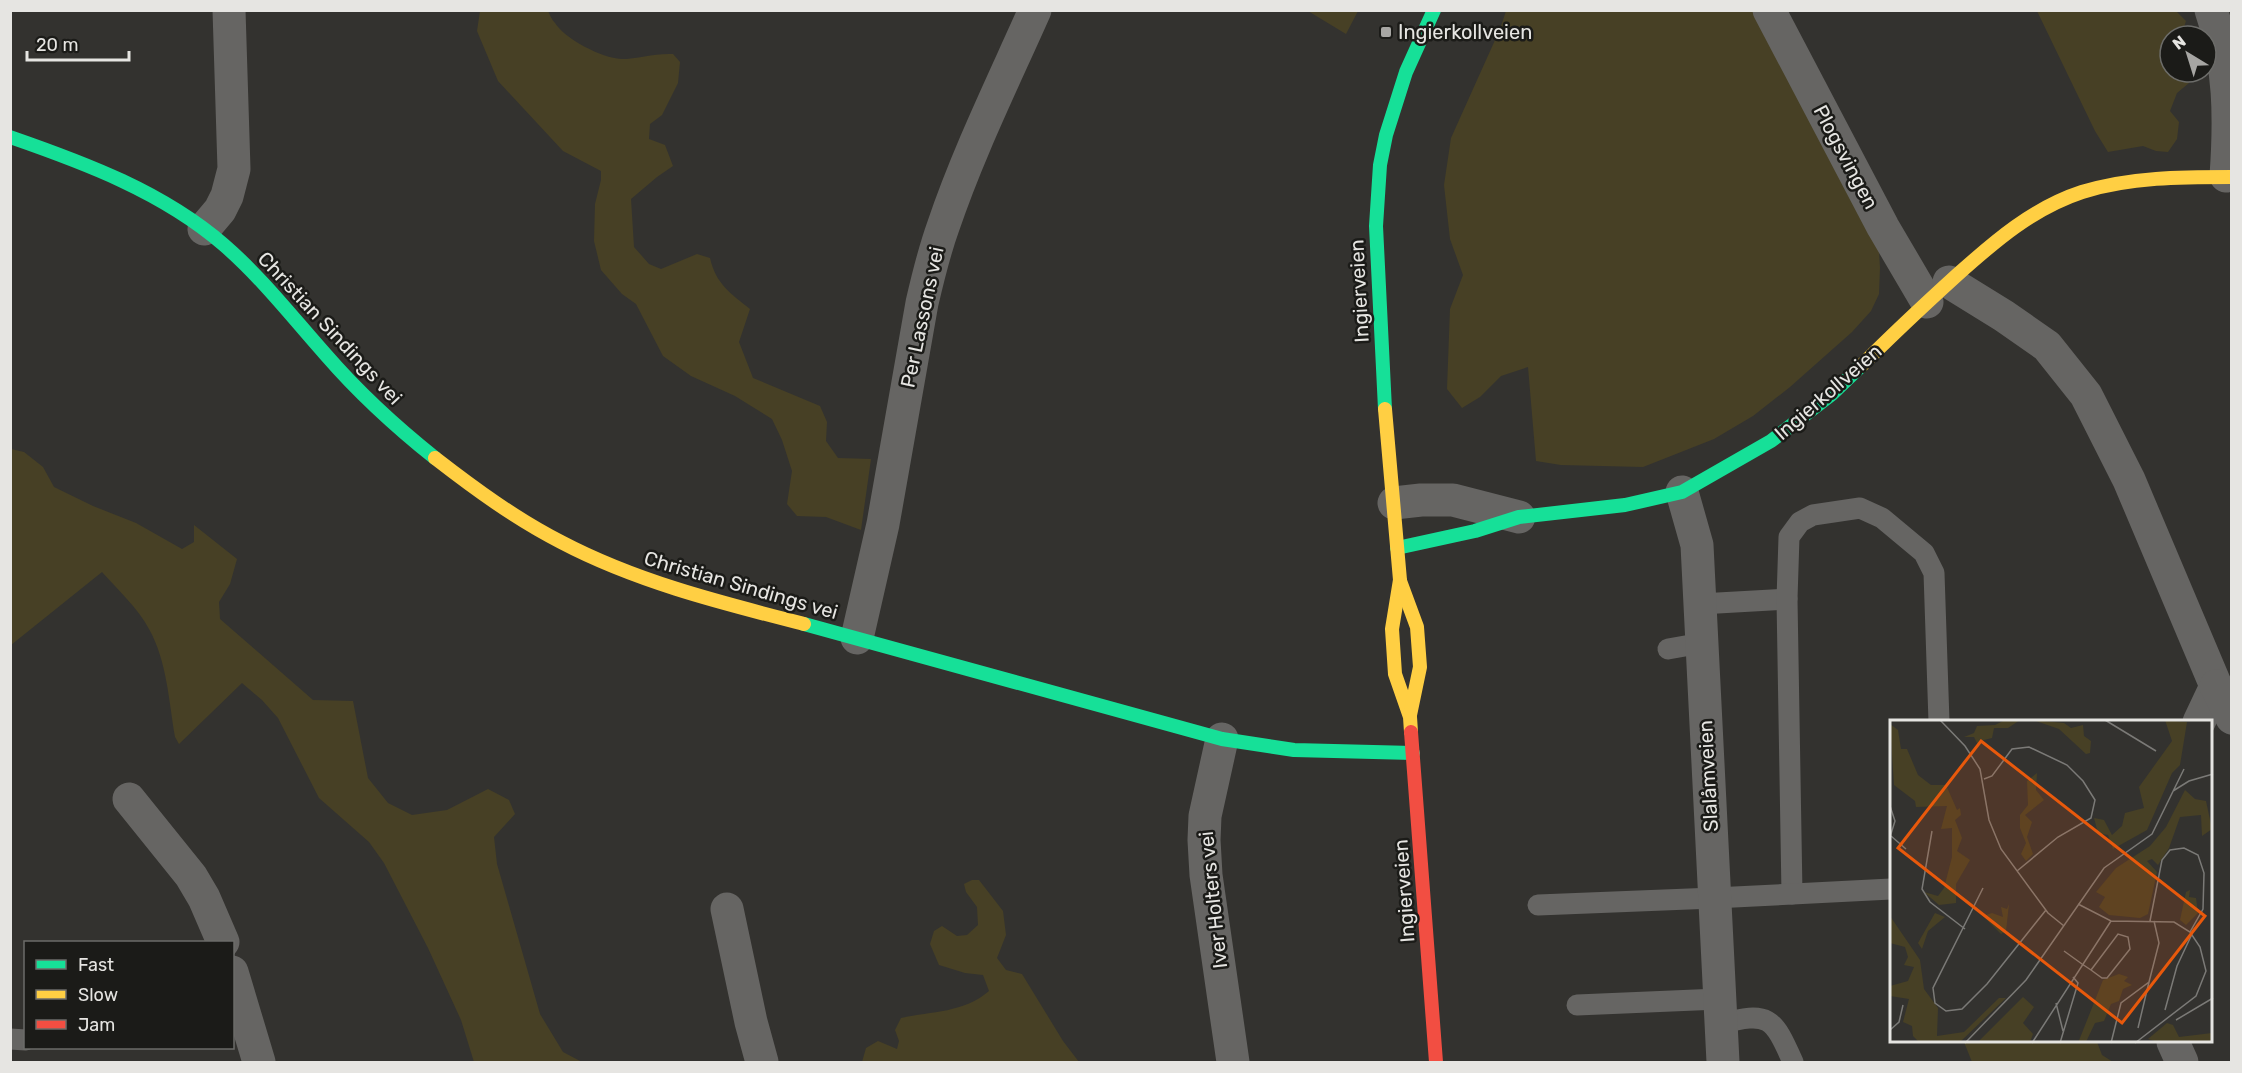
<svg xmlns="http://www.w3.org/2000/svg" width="2242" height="1073" font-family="Rubik,sans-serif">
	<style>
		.green { fill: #474025 }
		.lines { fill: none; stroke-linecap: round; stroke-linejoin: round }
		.lane { stroke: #666563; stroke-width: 21 }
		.street { stroke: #666563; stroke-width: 33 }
		.fast { stroke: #16e098; stroke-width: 14 }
		.slow { stroke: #ffcf43; stroke-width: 14 }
		.jam { stroke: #f24e42; stroke-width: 14 }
		.poi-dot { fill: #a7a6a3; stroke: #1b1b18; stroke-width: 2 }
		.labels { text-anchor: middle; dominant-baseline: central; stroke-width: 5; stroke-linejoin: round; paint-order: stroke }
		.poi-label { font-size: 20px; fill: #e6e5e2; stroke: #1b1b18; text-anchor: start }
		.street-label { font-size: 20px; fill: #e6e5e2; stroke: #1b1b18 }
		.inset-road { fill: none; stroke: #7b7a77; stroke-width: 1.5 }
		.view { fill: #e8590c; fill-opacity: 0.15; stroke: #e8590c; stroke-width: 3 }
		.inset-edge { fill: none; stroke: #e6e5e2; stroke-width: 3 }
	</style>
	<rect width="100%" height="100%" fill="#33322f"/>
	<g class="green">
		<path d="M480 11H548C550 15 552 20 555 23 565 39 602 58 621 59 638 59 655 53 673 54L680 62 678 83 662 115 650 124 649 139 665 145 673 166 657 177 631 199 634 247 649 264 661 269 697 254 710 258C716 284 730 293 750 309L739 342 753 378 820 406 827 422 826 441 838 458 871 459 861 530 826 517 797 516 787 504 792 471 782 440 772 419 735 396 691 376 663 356 636 304 622 294 601 270 594 241 595 204 601 180V171L563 151 498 81 477 31Z"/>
		<polygon points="1308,11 1358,11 1346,34"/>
		<polygon points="1506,11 1757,11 1879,251 1880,268 1879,294 1871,311 1852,332 1790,387 1753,416 1714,439 1643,467 1561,465 1536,461 1528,367 1501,376 1480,397 1462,408 1447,389 1450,309 1463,275 1450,239 1444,185 1451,138 1500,29"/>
		<polygon points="2037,11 2176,11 2186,21 2181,36 2170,36 2170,72 2191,72 2189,83 2177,93 2170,111 2179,122 2177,139 2168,152 2156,151 2143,146 2108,152 2095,131"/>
		<path d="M11 449 24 452 43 467 54 487 93 506 136 523 182 549 194 542V525L237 559 230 584 219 602 220 619 313 700 353 701 368 778 388 803 412 815 447 810 488 789 509 800 515 814 494 837 497 864 540 1014 563 1052 582 1062H474L461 1020 428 948 384 863 369 842 319 798 278 718 262 700 242 683 179 744 175 737C169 702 167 661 149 629 138 608 118 590 102 572L11 645Z"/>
		<path d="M972 880H979L1003 911 1006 935 997 958 1006 970 1022 974 1063 1041 1079 1062H862L866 1048 878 1041 897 1049 899 1041 895 1030 901 1018C932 1011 964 1013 989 991L983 975 965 973 939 965 930 944 934 931 942 926 957 936 967 935 978 925 977 907 966 892 964 884Z"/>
		<polygon points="1964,1042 2097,1042 2102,1055 2113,1062 1972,1062"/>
	</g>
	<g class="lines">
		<g class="lane">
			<polyline points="1700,604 1787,599"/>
			<polyline points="1668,649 1702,643"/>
			<polyline points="1792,894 1787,599 1789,537 1800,522 1813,515 1860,508 1882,518 1924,553 1934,573 1939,722"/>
			<polyline points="1538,905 1714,898 1891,889"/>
			<polyline points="1577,1005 1719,999"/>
			<path d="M1720 1024C1769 1011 1773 1017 1793 1062"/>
			<polyline points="10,1039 26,1040"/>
		</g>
		<g class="street">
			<polyline points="1769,10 1883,227 1927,302"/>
			<path d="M2211 10C2230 64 2230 120 2226 176"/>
			<polyline points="204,229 220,210 227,196 234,169 229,10"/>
			<polyline points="1949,282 2004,316 2047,346 2086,395 2129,480 2216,686 2199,722"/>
			<polyline points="1682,492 1697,545 1723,1062"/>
			<polyline points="1394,503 1421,500 1453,500 1519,517"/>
			<path d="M857 638 883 524 922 303C928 277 934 252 943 227 968 153 1003 82 1035 10"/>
			<polyline points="2216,686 2232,718"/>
			<polyline points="1222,739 1205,816 1204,840 1206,875 1233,1062"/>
			<polyline points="129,799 191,876 204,898 223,942"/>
			<polyline points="727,909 751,1022 762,1062"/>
			<polyline points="232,972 259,1062"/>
			<polyline points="2173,1042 2182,1062"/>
		</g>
		<g class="fast">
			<path d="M10 137C85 163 163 192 224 245 262 278 293 318 326 355 359 393 396 427 435 458"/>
			<polyline points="1385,409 1376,226 1380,165 1386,135 1406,72 1434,10"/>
			<polyline points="1397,548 1475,531 1519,517 1625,505 1682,492 1771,441 1832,394 1861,366"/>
			<polyline points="804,624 1222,739 1294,750 1413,753"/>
		</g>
		<g class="slow">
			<path d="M1861 366C1892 335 1924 305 1957 275 1995 241 2033 208 2082 192 2130 177 2182 177 2232 177"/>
			<polyline points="1385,409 1400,580 1392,629 1395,674 1410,717 1411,732"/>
			<path d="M435 458C475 489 516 519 561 542 637 582 722 603 804 624"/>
			<polyline points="1400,581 1417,627 1420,667 1410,715"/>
		</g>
		<polyline class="jam" points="1411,732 1436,1062"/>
	</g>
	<rect class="poi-dot" x="1380" y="26" width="12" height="12" rx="3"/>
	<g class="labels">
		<g class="poi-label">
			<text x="1398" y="32">Ingierkollveien</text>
		</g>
		<g class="street-label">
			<text transform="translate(1846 157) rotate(62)">Plogsvingen</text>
			<text transform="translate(1359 291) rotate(-93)">Ingierveien</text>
			<text transform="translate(922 317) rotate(-78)">Per Lassons vei</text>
			<text transform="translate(330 328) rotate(47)">Christian Sindings vei</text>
			<text transform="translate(1828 392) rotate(-41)">Ingierkollveien</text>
			<text transform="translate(741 585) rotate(16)">Christian Sindings vei</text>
			<text transform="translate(1708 776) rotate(-93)">Slalåmveien</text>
			<text transform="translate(1404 891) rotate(-94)">Ingierveien</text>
			<text transform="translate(1213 900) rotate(-96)">Iver Holters vei</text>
		</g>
	</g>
	<g transform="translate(1890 720)">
		<rect width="322" height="322" fill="#33322f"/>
		<path d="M115 0H130L118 8H104L102 18 90 21 89 27 84 17H74L84 13 87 6 105 5ZM143 0 174 3 181 8 193 5 194 16 201 21 200 33 196 34 169 9ZM275 0 297 2 290 45 282 53 257 110 223 129 218 115 208 113 204 98 214 100 222 115 232 106 235 93 254 88 249 67 282 21ZM0 4 8 10 11 29H17L28 55 41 65H56L67 90 70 88 71 95 65 100 72 118 67 131 80 140 66 164V183L49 185 34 172 48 176 54 168 62 137V108L51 109 57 86 26 87 25 81 4 65ZM147 53 146 70 154 80 135 95 142 102 137 117 143 134 136 141 131 134 136 123 130 108V95L138 85 137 61ZM295 70 305 79 316 81 322 109 312 116 311 95 290 97 279 128 268 145 262 139 257 141 267 152 258 194 250 198 219 195 209 187 215 177 206 172 226 148 260 126 276 107ZM300 170 299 177 306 178 308 193 296 205 290 200 296 172ZM119 184 116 211 111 214 93 196 102 193 113 197 111 187 117 189ZM45 193 55 197 38 211 32 229 28 223ZM0 196 30 240 34 269 48 288 47 316 74 312 109 278H116L70 322H25L28 321 23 316 22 306 13 302 19 279 0 276V266L18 261 24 247 14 245 18 237 15 227 0 223ZM229 254 238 257 234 261 242 265 233 269 229 281 221 284 214 301 205 303 196 322 188 323 213 260ZM133 277 144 287 133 303 143 314 140 322 87 323ZM277 303 283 305 289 317 322 313V322H268L258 319Z" fill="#474025"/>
		<path class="inset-road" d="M50 0 75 26 90 49 99 100 111 129 158 193 174 206M215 0 266 31M94 59 102 56 122 29 139 27 177 45 193 61 205 80 201 98 168 117 127 151M283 71 299 61 323 54M0 86 5 101 0 117M42 111 32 169 40 182 75 209M1 116 16 129M93 168 43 268 45 283 56 291 72 289 97 264 156 190M188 184 221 201 284 202 300 212 310 227 316 251 306 276 245 323M260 201 272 140 280 130 294 128 308 135 314 153 313 189 300 212M174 231 192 244 201 250 212 258H217L240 229 238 217 228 214 201 250M166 283 173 311M275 290 287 246 302 214M286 300 323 278M248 308 259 262M0 310 9 302 13 285M75 323 136 260 214 148 262 114 294 49M142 323 221 201M170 323 188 263 183 257M221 323 231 283 259 262 269 223 264 201"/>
		<path class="view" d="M91 21 315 196 232 303 8 128Z"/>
		<rect width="322" height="322" class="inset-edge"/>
	</g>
	<rect width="2242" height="1073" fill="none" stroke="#e6e5e2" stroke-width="24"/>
	<rect x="24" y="941" width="210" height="108" fill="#1b1b18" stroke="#6c6c69" stroke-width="1.5"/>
	<rect x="36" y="960" width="30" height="9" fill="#16e098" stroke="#6c6c69" stroke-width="1.5"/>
	<text x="78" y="971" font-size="18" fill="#e6e5e2">Fast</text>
	<rect x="36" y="990" width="30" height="9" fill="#ffcf43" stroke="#6c6c69" stroke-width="1.5"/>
	<text x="78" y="1001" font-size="18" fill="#e6e5e2">Slow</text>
	<rect x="36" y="1020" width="30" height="9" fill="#f24e42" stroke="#6c6c69" stroke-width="1.5"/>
	<text x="78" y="1031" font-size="18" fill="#e6e5e2">Jam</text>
	<g transform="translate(2188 54) rotate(322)"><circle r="28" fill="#1b1b18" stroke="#6c6c69" stroke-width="1.5"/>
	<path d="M0-4.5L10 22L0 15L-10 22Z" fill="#a7a6a3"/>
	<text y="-9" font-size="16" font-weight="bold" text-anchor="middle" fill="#e6e5e2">N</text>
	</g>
	<path d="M27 51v9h102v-9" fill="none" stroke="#e6e5e2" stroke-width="3"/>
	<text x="36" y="51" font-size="18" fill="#e6e5e2" stroke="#1b1b18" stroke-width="4.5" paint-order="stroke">20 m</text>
</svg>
